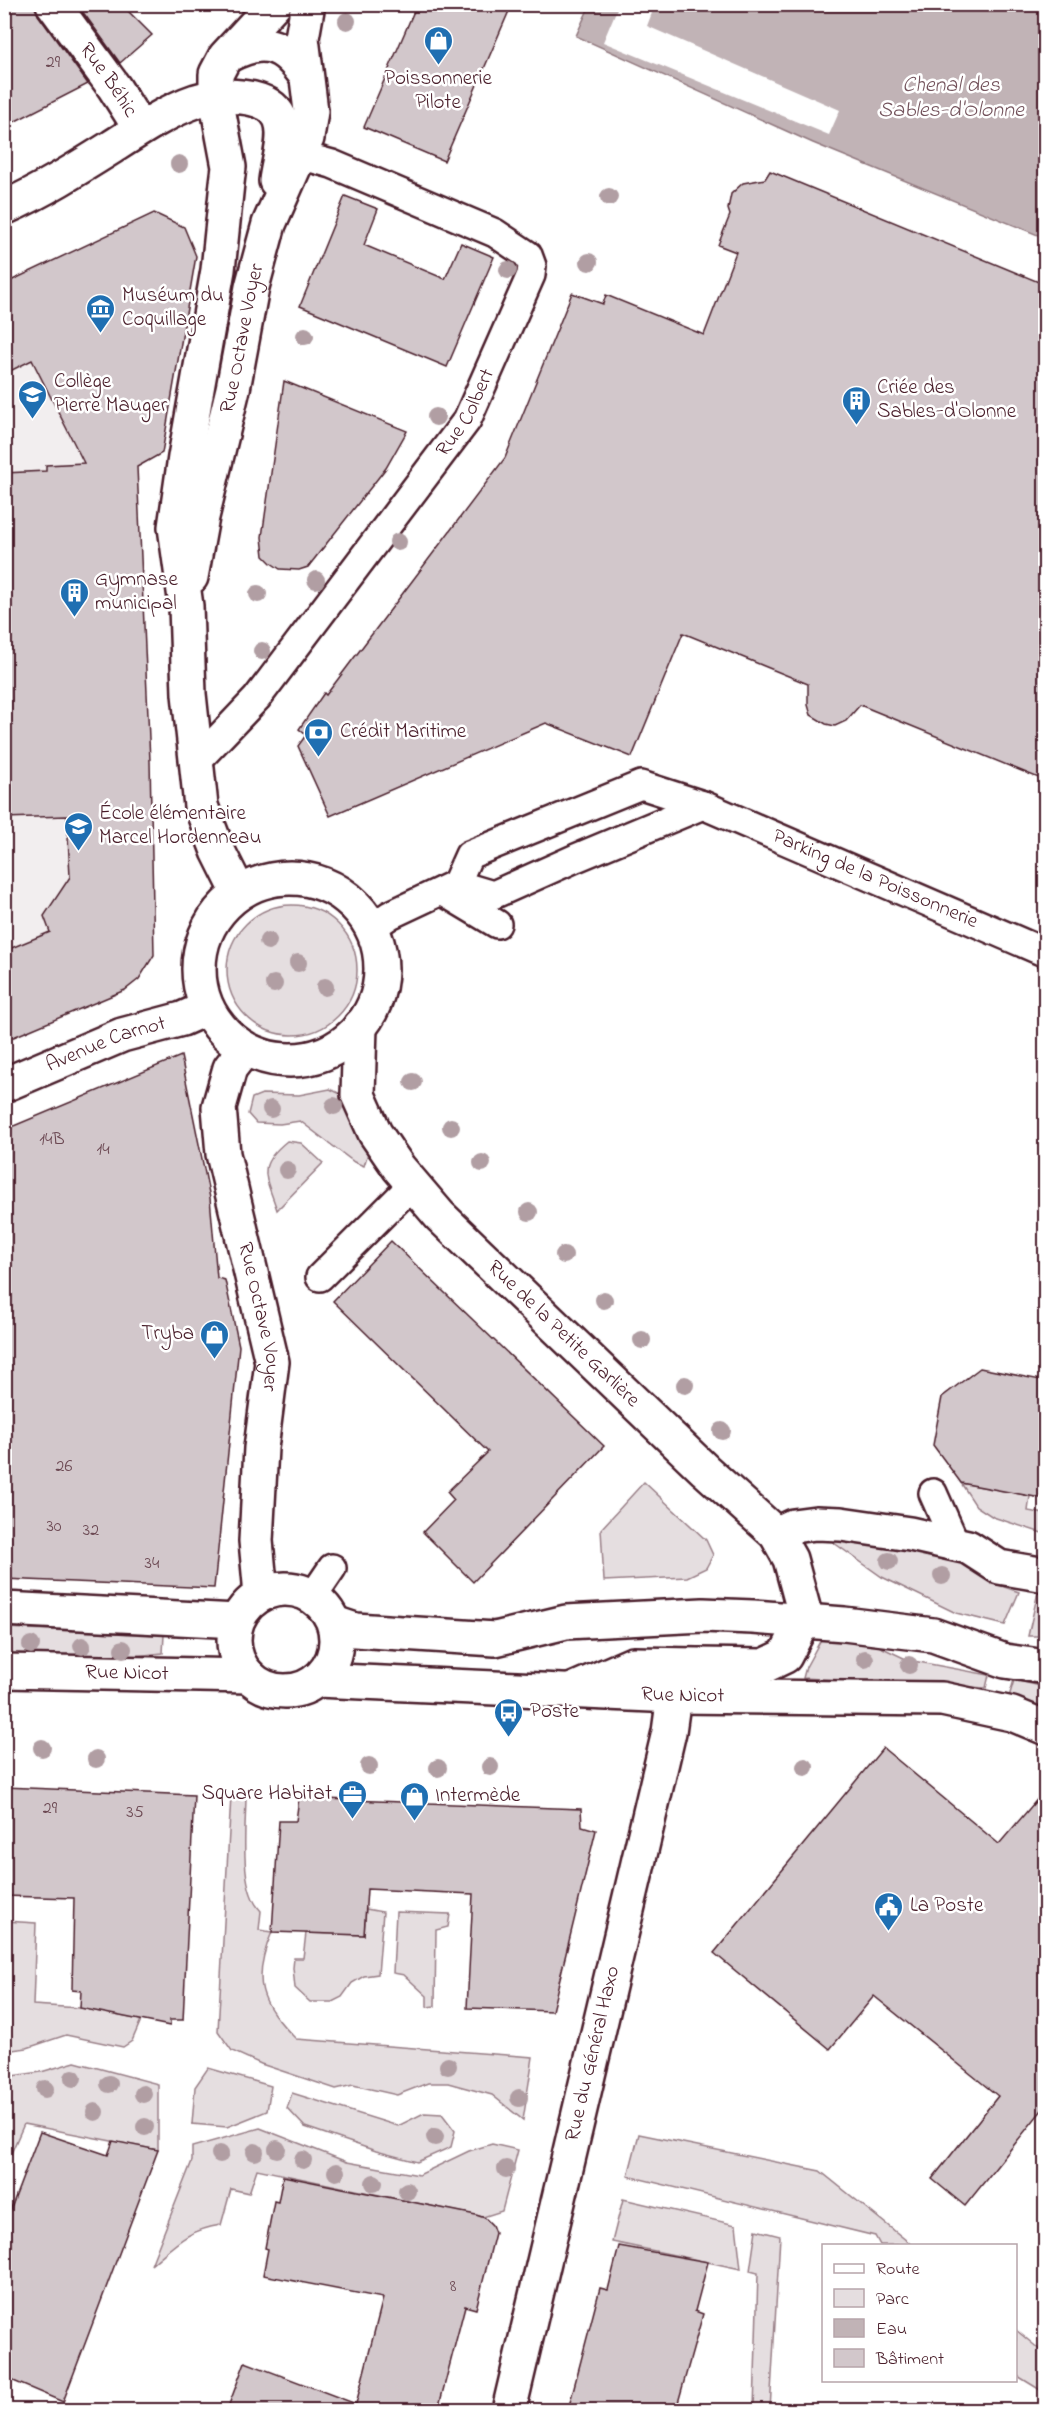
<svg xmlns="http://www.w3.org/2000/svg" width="1050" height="2415" font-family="'Indie Flower',sans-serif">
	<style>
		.built { fill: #f2eeef }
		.green { fill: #e5dee0; stroke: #987e86; stroke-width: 1.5 }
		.water { fill: #c1b3b6; stroke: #91787e; stroke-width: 1.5 }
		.pier { fill: #fff }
		.building { fill: #d2c7cb; stroke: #4a1f2b; stroke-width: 1.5 }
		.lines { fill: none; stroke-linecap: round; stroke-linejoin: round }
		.service-casing { stroke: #4a1f2b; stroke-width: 32 }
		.pedestrian-casing { stroke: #4a1f2b; stroke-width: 38 }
		.minor-casing { stroke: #4a1f2b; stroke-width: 38 }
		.tertiary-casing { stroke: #4a1f2b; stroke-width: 38 }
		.secondary-casing { stroke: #4a1f2b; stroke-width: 38 }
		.service { stroke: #fff; stroke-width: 27 }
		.pedestrian { stroke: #fff; stroke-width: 33 }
		.minor { stroke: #fff; stroke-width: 33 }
		.tertiary { stroke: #fff; stroke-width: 33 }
		.secondary { stroke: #fff; stroke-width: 33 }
		.tree { fill: #b19ea3 }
		.labels { text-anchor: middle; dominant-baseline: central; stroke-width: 5; stroke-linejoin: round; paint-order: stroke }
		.number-label { font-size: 18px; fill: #6c4953 }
		.poi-label { font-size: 21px; fill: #4a1f2b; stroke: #fff; text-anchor: start }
		.street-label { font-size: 21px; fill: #4a1f2b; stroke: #fff }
		.water-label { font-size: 22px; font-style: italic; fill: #74535c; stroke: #fff }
	</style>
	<rect width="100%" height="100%" fill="#fff"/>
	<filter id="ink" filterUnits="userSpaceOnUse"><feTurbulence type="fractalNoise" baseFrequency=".0167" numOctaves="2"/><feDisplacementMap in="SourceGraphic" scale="12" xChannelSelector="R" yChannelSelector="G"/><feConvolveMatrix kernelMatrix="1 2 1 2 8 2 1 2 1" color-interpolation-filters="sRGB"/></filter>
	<g filter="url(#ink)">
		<g class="built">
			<polygon points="32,360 87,470 70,464 46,465 46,471 5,473 5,374"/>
			<polygon points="150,761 154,955 139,979 125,990 5,1041 4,768"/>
		</g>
		<g class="green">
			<circle cx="292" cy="970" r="65"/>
			<polygon points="330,1089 345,1096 355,1124 368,1153 364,1166 354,1162 300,1121 280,1124 256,1123 248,1114 252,1098 262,1094 299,1095"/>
			<path d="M287 1141 301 1143 323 1163 277 1210C266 1176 255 1167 287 1141Z"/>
			<polygon points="644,1482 706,1540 713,1555 706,1568 687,1577 604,1581 601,1529"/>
			<polygon points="961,1483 1030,1496 1028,1511 1045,1514 1045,1534 993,1517 976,1506"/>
			<polygon points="827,1538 962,1559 990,1582 1019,1592 1005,1625 956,1613 882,1577"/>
			<polygon points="1038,1592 1045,1593 1045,1636 1028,1636"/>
			<polygon points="830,1623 908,1660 989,1675 986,1688 803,1678 806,1667"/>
			<polygon points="5,1628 164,1635 163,1653 125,1657 5,1656"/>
			<polygon points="1014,1680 1045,1687 1045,1707 1009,1697"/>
			<path d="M246 1795C246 1826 238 1888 261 1911L259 1930 272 1932C251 1981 260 2003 296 2039L533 2057 523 2120 492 2095 448 2083H428L397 2095 353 2085 336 2089 261 2064 232 2051 218 2031 231 1796Z"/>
			<polygon points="366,1909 383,1912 378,1974 364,1976 352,1983 342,1997 332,2002 310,2002 295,1988 293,1968 294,1958 303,1958 306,1933 364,1935"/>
			<polygon points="396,1912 450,1914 448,1927 436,1930 435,2006 427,2007 427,1996 404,1975 393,1973"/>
			<polygon points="5,1921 36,1923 33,2005 80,2008 141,2020 132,2041 123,2047 66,2035 27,2048 5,2051"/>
			<polygon points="75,2062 158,2084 158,2150 24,2124 5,2167 5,2077 41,2072"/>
			<polygon points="208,2068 271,2086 267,2111 227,2127 192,2124 195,2087"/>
			<polygon points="292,2093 398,2126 424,2113 442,2114 455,2131 451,2147 417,2162 376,2151 305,2127 287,2108"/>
			<path d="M260 2128 347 2162 419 2175 469 2151 492 2144 518 2150 502 2211 483 2217 257 2169 249 2193 231 2189 221 2225C187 2230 176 2244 151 2265L192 2161V2147Z"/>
			<polygon points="639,2134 820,2171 912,2245 880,2245 875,2236 628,2176"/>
			<polygon points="623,2199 736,2225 741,2269 612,2242"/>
			<polygon points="756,2230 780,2236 770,2410 754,2410 758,2273 750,2271"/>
			<polygon points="1016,2330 1045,2354 1045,2389 1042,2391 1016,2375"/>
		</g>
		<polygon class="water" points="590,5 1045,5 1045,238 813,143 576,36"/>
		<polygon class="pier" points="619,4 655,5 647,26 840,110 829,135 603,42"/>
		<g class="building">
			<polygon points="4,4 35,4 38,15 88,84 4,127"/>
			<polygon points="77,4 121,4 152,35 120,63"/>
			<polygon points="417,4 512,4 444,161 364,127"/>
			<polygon points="770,171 1046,285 1046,781 860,705 846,721 835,726 826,724 811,715 808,705 808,684 683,633 632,757 546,723 330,816 298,746 306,735 299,729 324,693 326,695 505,458 572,293 603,304 606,295 704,335 736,252 718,245 730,215 728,209 731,194 743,183 765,179"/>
			<polygon points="345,196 378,209 364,245 445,279 461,243 494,257 447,367 300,306"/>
			<polygon points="154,213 184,227 196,256 162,453 137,467 150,761 154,955 139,979 125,990 4,1041 4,951 50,932 44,916 70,877 67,816 4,818 4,473 46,471 46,465 84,463 32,360 4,374 4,284"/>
			<polygon points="284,381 407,431 386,468 308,567 299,570 280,569 271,563 264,556 262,537"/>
			<polygon points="181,1056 210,1198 217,1278 225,1280 239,1346 214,1588 4,1579 8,1440 4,1439 4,1130"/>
			<polygon points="391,1241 604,1446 473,1582 423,1532 454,1500 447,1492 488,1452 333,1301"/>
			<polygon points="980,1368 1046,1381 1046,1499 961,1483 933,1445 942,1397"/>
			<polygon points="883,1748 999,1844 1046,1789 1046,2105 965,2206 932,2179 998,2096 874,1996 830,2049 714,1953"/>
			<polygon points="4,1787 194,1795 183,2020 170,2020 170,2026 80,2008 81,1991 72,1990 74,1898 4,1896"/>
			<polygon points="299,1798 581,1809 582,1826 596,1830 552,2011 467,2008 473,1894 367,1889 364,1935 272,1932 279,1821 296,1821"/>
			<polygon points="40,2132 108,2155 113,2141 158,2150 63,2402 4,2377 4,2227"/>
			<polygon points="283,2176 476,2215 485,2218 492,2225 495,2233 476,2309 465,2306 438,2410 227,2410 245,2362 356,2404 383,2298 263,2275 268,2249 265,2248 274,2201 278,2202"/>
			<polygon points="619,2246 708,2262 695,2311 703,2314 676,2410 568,2410 600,2288 608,2290"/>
		</g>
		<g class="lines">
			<defs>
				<g id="service">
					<path id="s1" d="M195 763 257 698 467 420 531 275 532 266 528 255 495 233 332 164 281 150"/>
					<path id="s2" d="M456 884 469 855 641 785 703 805 1046 953"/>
					<polyline points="442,891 497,924"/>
					<polyline points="371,928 390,915 456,884 493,895 576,858 703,805"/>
					<polyline points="320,1277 413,1184"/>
					<polyline points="933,1493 956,1545"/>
					<polyline points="313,1596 332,1568"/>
				</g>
				<g id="pedestrian">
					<path id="s3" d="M53 4 114 87 140 128"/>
				</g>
				<g id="minor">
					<polyline points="776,1534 793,1526 816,1523 841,1524 910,1534 968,1547 999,1567 1046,1575"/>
					<path id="s4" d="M509 2410 669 1732 674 1696"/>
				</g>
				<g id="tertiary">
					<path d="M227 56C263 37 282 42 306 76"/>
					<path d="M4 208C42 191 77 169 112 147 137 131 169 110 196 101 220 94 268 92 280 118 288 136 278 163 276 181"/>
					<path id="s5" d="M191 577 202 517 233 389 252 287 269 224 307 138 311 111 302 38 308 4"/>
					<circle cx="290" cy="969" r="91"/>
					<polyline points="239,893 218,851 201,806 189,694 186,606 175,527 185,457 218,270 227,183 229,167 216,98 216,74 225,57 274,4"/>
					<path id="s6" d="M360 1026 358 1095 375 1133 399 1168 440 1216 705 1470 776 1534 790 1559 807 1622 799 1629 785 1656 764 1666 633 1664 573 1690"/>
					<path id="s7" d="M245 1049 230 1068 219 1107 223 1154 272 1362 261 1448 256 1541 261 1594"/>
					<path id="s8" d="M4 1085 122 1035 182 1019 207 1008"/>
				</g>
				<g id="secondary">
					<circle cx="285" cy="1640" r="51"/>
					<polyline points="4,1609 237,1621"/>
					<polyline points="334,1623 355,1630 495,1639 566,1622 703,1615 753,1617 844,1624 933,1635 1005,1661 1046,1667"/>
					<path id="s9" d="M4 1671 249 1676"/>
					<path id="s10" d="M317 1680 674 1696 942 1699 1012 1714 1046 1728"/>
				</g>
			</defs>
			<use href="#service" class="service-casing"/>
			<use href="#pedestrian" class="pedestrian-casing"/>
			<use href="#minor" class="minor-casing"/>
			<use href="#tertiary" class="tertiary-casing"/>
			<use href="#secondary" class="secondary-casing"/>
			<use href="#service" class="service"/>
			<use href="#pedestrian" class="pedestrian"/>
			<use href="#minor" class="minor"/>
			<use href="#tertiary" class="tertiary"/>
			<use href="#secondary" class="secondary"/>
		</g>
		<g class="tree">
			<circle cx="347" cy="21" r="9"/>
			<circle cx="179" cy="164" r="9"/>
			<circle cx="609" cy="197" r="9"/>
			<circle cx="589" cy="262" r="9"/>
			<circle cx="508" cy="270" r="9"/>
			<circle cx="305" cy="336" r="9"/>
			<circle cx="436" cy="417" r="9"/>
			<circle cx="398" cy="542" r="9"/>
			<circle cx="316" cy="580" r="9"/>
			<circle cx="258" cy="594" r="9"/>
			<circle cx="262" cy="651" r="9"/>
			<circle cx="268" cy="941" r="9"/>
			<circle cx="298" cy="963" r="9"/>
			<circle cx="274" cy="984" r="9"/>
			<circle cx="325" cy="987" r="9"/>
			<circle cx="413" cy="1082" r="9"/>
			<circle cx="334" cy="1106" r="9"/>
			<circle cx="271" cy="1109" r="9"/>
			<circle cx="451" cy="1127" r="9"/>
			<circle cx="482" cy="1163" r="9"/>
			<circle cx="287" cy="1170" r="9"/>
			<circle cx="529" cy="1212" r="9"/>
			<circle cx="564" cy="1255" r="9"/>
			<circle cx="604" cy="1300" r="9"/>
			<circle cx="642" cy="1340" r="9"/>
			<circle cx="685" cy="1385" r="9"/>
			<circle cx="722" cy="1431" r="9"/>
			<circle cx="889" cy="1561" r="9"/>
			<circle cx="942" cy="1576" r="9"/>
			<circle cx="31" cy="1645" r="9"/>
			<circle cx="82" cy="1646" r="9"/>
			<circle cx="123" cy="1649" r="9"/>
			<circle cx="865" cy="1659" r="9"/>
			<circle cx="909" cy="1665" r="9"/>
			<circle cx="42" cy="1748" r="9"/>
			<circle cx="96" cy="1759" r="9"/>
			<circle cx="369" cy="1766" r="9"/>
			<circle cx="490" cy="1767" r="9"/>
			<circle cx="805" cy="1767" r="9"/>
			<circle cx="438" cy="1768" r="9"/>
			<circle cx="448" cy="2066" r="9"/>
			<circle cx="73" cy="2078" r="9"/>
			<circle cx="109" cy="2084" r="9"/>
			<circle cx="45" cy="2089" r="9"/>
			<circle cx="143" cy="2094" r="9"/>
			<circle cx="519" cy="2098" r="9"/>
			<circle cx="95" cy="2112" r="9"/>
			<circle cx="145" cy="2127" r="9"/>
			<circle cx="435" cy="2137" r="9"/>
			<circle cx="277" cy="2149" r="9"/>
			<circle cx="255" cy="2152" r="9"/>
			<circle cx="220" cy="2154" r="9"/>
			<circle cx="303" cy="2160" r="9"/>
			<circle cx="506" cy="2169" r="9"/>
			<circle cx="336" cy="2172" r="9"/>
			<circle cx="374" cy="2183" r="9"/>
			<circle cx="407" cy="2191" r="9"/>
		</g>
	</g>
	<defs>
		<symbol id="shop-pin" viewBox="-11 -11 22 30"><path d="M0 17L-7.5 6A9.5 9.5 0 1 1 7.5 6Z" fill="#1f6fb2" stroke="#fff"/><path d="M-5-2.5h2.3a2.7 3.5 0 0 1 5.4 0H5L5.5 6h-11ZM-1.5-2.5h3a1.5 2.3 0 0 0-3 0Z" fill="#fff"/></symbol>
		<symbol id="museum-pin" viewBox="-11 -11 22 30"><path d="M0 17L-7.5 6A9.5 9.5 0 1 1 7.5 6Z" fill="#1f6fb2" stroke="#fff"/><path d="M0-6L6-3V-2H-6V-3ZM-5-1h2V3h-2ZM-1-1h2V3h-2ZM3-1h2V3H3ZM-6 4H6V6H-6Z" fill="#fff"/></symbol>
		<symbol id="school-pin" viewBox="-11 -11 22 30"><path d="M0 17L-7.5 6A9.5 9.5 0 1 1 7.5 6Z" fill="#1f6fb2" stroke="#fff"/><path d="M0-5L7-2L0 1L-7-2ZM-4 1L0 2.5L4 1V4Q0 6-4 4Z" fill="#fff"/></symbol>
		<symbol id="building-pin" viewBox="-11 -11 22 30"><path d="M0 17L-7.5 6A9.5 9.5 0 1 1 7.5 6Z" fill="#1f6fb2" stroke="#fff"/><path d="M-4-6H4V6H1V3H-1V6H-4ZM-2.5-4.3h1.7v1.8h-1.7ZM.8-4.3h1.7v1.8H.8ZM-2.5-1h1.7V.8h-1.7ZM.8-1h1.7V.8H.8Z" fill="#fff"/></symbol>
		<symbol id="bank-pin" viewBox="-11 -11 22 30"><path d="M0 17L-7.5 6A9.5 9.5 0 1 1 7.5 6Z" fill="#1f6fb2" stroke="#fff"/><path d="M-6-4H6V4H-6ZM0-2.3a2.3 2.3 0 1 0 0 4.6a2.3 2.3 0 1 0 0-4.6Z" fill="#fff"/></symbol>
		<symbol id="bus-pin" viewBox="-11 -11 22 30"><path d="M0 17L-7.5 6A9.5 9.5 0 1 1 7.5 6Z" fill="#1f6fb2" stroke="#fff"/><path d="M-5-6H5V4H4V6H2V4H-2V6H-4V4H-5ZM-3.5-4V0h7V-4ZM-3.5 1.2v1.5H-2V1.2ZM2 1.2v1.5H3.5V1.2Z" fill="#fff"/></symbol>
		<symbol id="office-pin" viewBox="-11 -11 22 30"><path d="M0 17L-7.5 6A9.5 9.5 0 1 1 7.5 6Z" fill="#1f6fb2" stroke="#fff"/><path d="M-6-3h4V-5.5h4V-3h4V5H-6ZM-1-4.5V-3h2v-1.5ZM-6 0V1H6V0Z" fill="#fff"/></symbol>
		<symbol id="civic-pin" viewBox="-11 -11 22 30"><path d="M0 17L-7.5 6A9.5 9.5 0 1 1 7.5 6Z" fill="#1f6fb2" stroke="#fff"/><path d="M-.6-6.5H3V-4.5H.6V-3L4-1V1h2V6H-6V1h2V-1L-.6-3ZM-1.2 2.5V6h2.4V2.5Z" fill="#fff"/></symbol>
	</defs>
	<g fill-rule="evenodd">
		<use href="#shop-pin" x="422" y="24" width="33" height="45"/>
		<use href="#museum-pin" x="84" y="292" width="33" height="45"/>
		<use href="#school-pin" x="16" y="378" width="33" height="45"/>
		<use href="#building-pin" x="840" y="384" width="33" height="45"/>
		<use href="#building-pin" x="58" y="576" width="33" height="45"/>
		<use href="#bank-pin" x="302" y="716" width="33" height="45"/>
		<use href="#school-pin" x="62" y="810" width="33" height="45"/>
		<use href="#shop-pin" x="198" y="1318" width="33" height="45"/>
		<use href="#bus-pin" x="492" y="1696" width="33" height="45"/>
		<use href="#office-pin" x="336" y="1778" width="33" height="45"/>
		<use href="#shop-pin" x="398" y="1780" width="33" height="45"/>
		<use href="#civic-pin" x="872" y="1890" width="33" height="45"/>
	</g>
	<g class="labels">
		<g class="number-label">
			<text x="53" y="63">29</text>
			<text x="52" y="1140">14B</text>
			<text x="103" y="1150">14</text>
			<text x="64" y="1467">26</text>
			<text x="54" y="1527">30</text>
			<text x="91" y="1531">32</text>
			<text x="152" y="1564">34</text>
			<text x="50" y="1809">29</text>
			<text x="135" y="1813">35</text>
			<text x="453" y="2287">8</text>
		</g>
		<g class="poi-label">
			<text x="438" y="79" text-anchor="middle">Poissonnerie<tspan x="438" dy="24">Pilote</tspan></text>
			<text x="122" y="296">Muséum du<tspan x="122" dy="24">Coquillage</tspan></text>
			<text x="54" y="382">Collège<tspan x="54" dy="24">Pierre Mauger</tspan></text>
			<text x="877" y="388">Criée des<tspan x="877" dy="24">Sables-d'Olonne</tspan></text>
			<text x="95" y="580">Gymnase<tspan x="95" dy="24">municipal</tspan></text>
			<text x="340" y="732">Crédit Maritime</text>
			<text x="99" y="814">École élémentaire<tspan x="99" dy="24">Marcel Hordenneau</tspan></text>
			<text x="194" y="1334" text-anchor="end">Tryba</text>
			<text x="530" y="1712">Poste</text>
			<text x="332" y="1794" text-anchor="end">Square Habitat</text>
			<text x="435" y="1796">Intermède</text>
			<text x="910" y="1906">La Poste</text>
		</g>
		<g class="street-label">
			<text stroke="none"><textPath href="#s3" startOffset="94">Rue Béhic</textPath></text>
			<text stroke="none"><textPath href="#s5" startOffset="244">Rue Octave Voyer</textPath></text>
			<text stroke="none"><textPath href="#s1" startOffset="444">Rue Colbert</textPath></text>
			<text stroke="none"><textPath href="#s2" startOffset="470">Parking de la Poissonnerie</textPath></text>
			<text stroke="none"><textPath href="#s8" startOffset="110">Avenue Carnot</textPath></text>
			<text stroke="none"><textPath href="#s7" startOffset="279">Rue Octave Voyer</textPath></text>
			<text stroke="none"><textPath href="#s6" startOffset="387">Rue de la Petite Garlière</textPath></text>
			<text stroke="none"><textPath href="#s9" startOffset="123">Rue Nicot</textPath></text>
			<text stroke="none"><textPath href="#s10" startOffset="366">Rue Nicot</textPath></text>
			<text stroke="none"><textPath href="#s4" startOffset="366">Rue du Général Haxo</textPath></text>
		</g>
		<g class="water-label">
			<text x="951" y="86">Chenal des<tspan x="951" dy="25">Sables-d'Olonne</tspan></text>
		</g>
	</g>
	<rect width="1050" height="2415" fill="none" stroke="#fff" stroke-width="24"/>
	<rect x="12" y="12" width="1026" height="2391" fill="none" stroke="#4a1f2b" stroke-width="2" filter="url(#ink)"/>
	<rect x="822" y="2244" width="195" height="138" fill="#ffffff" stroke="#b7a5aa" stroke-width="1.5"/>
	<rect x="834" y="2264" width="30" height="9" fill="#ffffff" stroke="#b7a5aa" stroke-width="1.5"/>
	<text x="876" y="2274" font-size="18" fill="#4a1f2b">Route</text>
	<rect x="834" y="2289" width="30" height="18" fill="#e5dee0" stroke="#b7a5aa" stroke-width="1.5"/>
	<text x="876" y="2304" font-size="18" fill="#4a1f2b">Parc</text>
	<rect x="834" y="2319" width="30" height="18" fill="#c1b3b6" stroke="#b7a5aa" stroke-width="1.5"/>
	<text x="876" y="2334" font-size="18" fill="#4a1f2b">Eau</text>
	<rect x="834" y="2349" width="30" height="18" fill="#d2c7cb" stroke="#b7a5aa" stroke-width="1.5"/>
	<text x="876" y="2364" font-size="18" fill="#4a1f2b">Bâtiment</text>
</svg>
